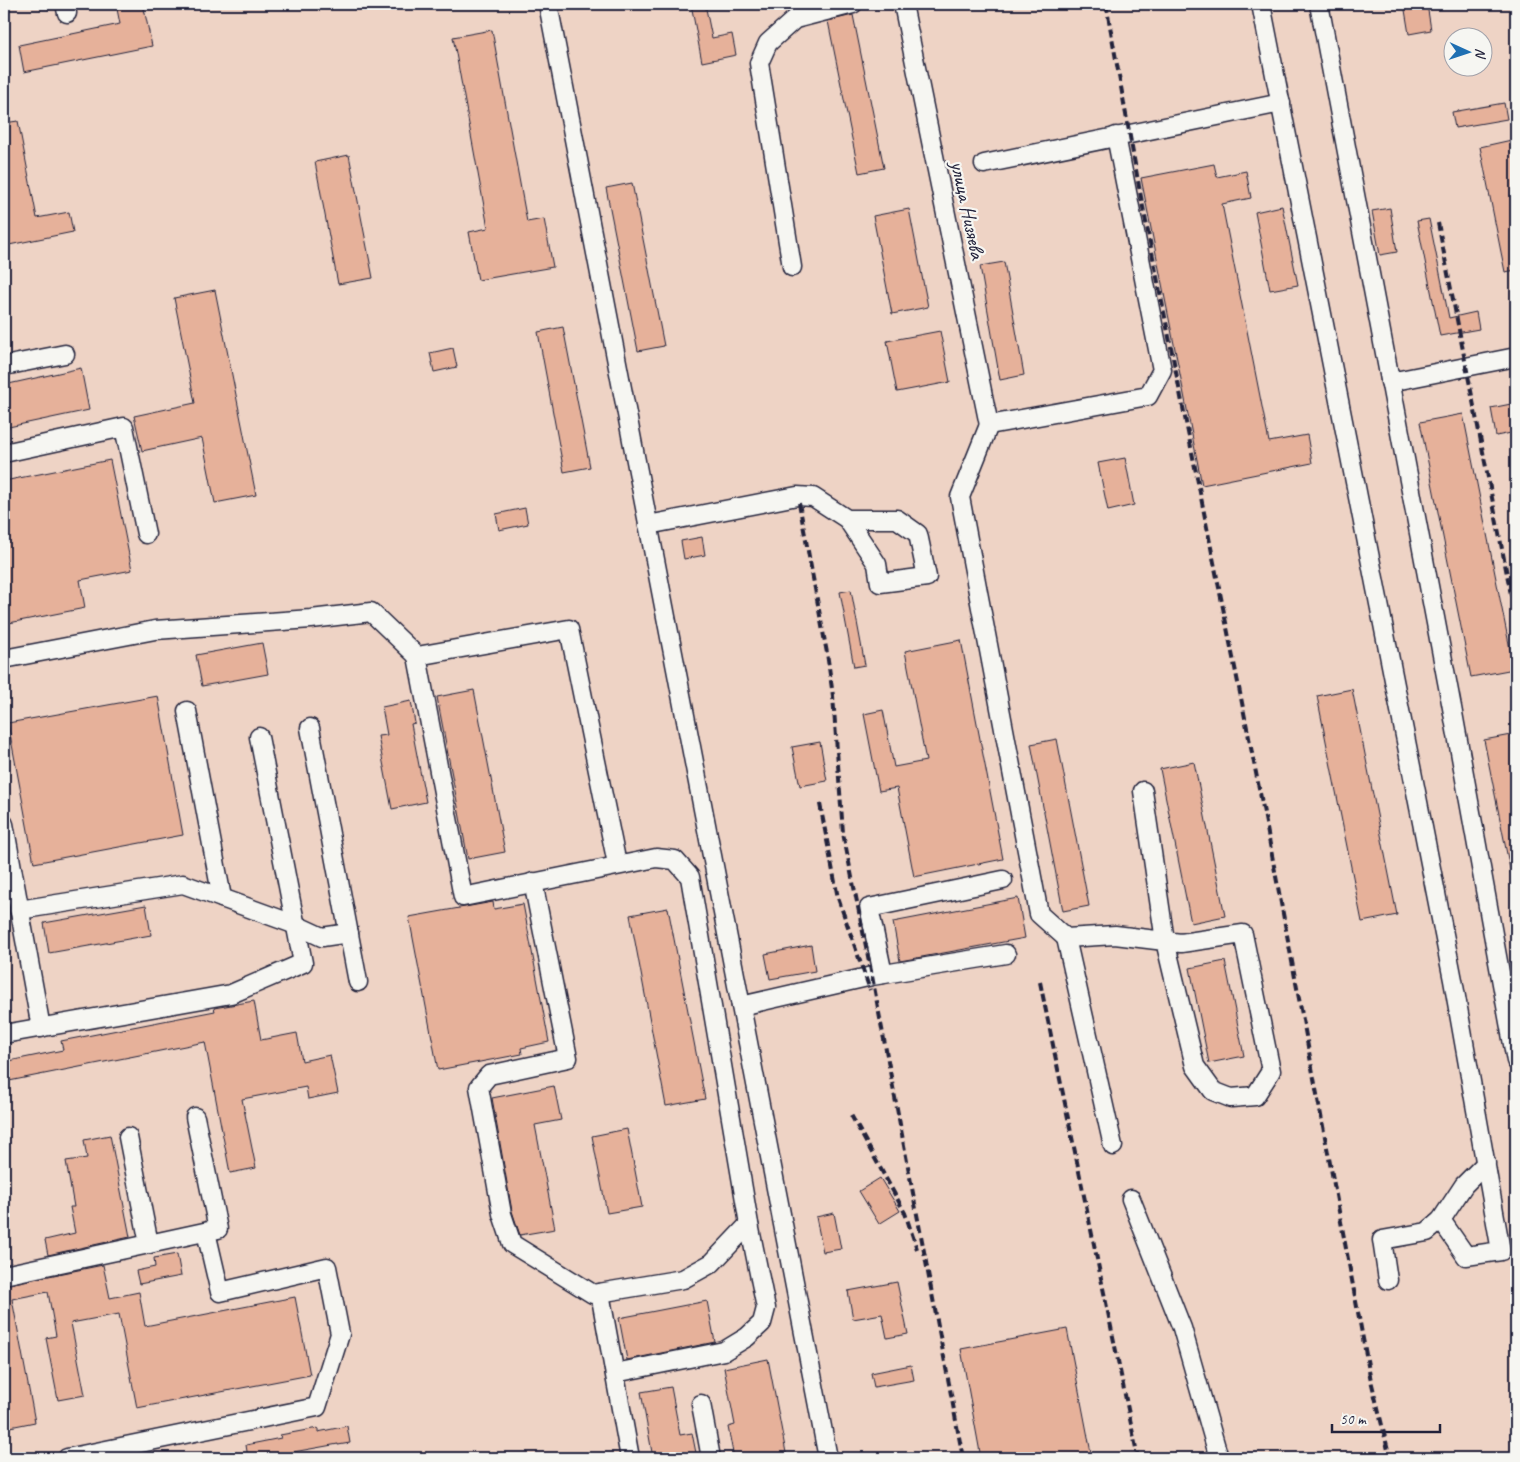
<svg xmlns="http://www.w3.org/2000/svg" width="1520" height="1462" font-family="Caveat,sans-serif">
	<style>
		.built { fill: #eed3c5; fill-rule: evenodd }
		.building { fill: #e6b19a; stroke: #22223b }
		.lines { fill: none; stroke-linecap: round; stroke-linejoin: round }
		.minor-casing { stroke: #22223b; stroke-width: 21 }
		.minor { stroke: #f6f6f2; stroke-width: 18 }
		.rail { stroke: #22223b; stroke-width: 4; stroke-dasharray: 8 4; stroke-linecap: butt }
		.labels { text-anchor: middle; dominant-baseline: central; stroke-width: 4.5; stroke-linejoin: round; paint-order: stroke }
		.street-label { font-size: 21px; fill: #22223b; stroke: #f6f6f2 }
	</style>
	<rect width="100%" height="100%" fill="#f1e1d8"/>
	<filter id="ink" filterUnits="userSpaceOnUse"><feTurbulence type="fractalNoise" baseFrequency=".02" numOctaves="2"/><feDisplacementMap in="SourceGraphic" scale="10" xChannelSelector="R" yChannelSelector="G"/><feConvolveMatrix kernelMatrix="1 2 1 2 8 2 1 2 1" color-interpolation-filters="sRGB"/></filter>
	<g filter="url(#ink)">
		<path class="built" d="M4 4H1516V1458H4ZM1452 38H1482V68H1452Z"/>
		<g class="building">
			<polygon points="116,4 143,4 152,46 24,72 19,45 120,24"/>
			<polygon points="691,4 705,4 712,38 732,34 736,55 702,62"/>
			<polygon points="1404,4 1427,4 1431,30 1409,34"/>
			<polygon points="853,15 884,168 859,173 828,21"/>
			<polygon points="492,30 527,222 544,219 553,267 478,280 469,232 488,228 453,37"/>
			<polygon points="1504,103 1507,119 1455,128 1452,112"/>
			<polygon points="18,121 37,218 69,212 73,232 4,246 4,123"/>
			<polygon points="1516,139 1516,270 1505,272 1480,147"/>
			<polygon points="349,155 373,278 338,284 315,162"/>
			<polygon points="1214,164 1217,177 1246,171 1251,198 1222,204 1269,442 1307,435 1312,463 1202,485 1141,178"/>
			<polygon points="632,183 664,346 638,351 606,188"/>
			<polygon points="1282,206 1298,285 1270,290 1255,212"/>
			<polygon points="1390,208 1397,252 1380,255 1372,211"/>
			<polygon points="909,209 928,307 892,314 873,216"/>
			<polygon points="1429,219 1449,318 1476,312 1479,329 1440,336 1417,221"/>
			<polygon points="1004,262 1024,375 1000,380 980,266"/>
			<polygon points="215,290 256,495 215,503 202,438 142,451 134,416 195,403 174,298"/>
			<polygon points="563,327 590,467 564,472 538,332"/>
			<polygon points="940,331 950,382 897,392 887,341"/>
			<polygon points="453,348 457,367 434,372 430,353"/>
			<polygon points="81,368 89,410 4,428 4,385"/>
			<polygon points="1516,403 1516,432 1496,436 1491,408"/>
			<polygon points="1463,414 1514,669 1471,677 1420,422"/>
			<polygon points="1125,458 1134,505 1108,511 1098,463"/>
			<polygon points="110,460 132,570 80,580 85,608 4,624 4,481"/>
			<polygon points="525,508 528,524 499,530 496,514"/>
			<polygon points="702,537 705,555 684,559 681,541"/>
			<polygon points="851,590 865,665 854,667 840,592"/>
			<polygon points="961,640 1003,859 914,877 897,788 879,791 864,714 883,710 894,767 926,761 905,651"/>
			<polygon points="262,643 268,674 202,686 196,655"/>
			<polygon points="1352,689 1397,915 1362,922 1317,696"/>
			<polygon points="474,690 505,852 468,859 437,697"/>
			<polygon points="158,696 183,835 34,863 8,723"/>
			<polygon points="411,701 415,723 411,724 426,802 392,809 378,736 387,735 382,707"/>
			<polygon points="1516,734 1516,873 1511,874 1484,740"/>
			<polygon points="1057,739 1089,906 1063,911 1031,744"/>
			<polygon points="820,742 827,781 800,786 792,747"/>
			<polygon points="1194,762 1225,916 1191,923 1160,769"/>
			<polygon points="1018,898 1025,938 900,961 893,922"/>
			<polygon points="493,902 494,909 523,904 549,1042 521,1048 522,1054 438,1070 409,917"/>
			<polygon points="146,905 151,935 49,953 44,923"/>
			<polygon points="668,908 705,1099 666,1106 630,915"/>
			<polygon points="811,945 815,971 770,979 765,954"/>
			<polygon points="1225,961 1244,1056 1209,1063 1190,968"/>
			<polygon points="254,1001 261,1040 297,1033 302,1061 330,1055 338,1093 308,1099 306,1087 242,1099 256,1168 230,1173 205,1042 4,1082 4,1062 63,1050 61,1041 215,1011 214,1008"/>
			<polygon points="554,1086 561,1120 535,1125 555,1229 520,1235 512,1211 492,1098"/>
			<polygon points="627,1129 642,1207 607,1213 592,1136"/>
			<polygon points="110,1135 130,1237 48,1255 45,1240 75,1233 70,1207 74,1207 66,1161 87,1158 84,1140"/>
			<polygon points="880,1178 900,1211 879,1224 859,1191"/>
			<polygon points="834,1213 841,1249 823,1252 816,1217"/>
			<polygon points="177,1254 181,1276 139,1284 136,1271 155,1267 154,1258"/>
			<polygon points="103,1265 110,1298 139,1292 145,1326 295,1297 310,1375 137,1408 119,1314 71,1323 85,1395 58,1400 46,1338 56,1336 48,1292 12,1299 35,1422 10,1427 4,1393 4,1285"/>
			<polygon points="897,1282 908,1334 887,1338 882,1314 853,1319 848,1291"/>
			<polygon points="707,1301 715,1342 627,1360 619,1318"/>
			<polygon points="1067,1329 1092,1458 981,1458 961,1349"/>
			<polygon points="768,1359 787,1458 734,1458 728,1427 735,1425 724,1368"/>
			<polygon points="911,1365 914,1380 874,1387 871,1373"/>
			<polygon points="671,1387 680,1435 692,1433 697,1458 653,1458 641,1392"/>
			<polygon points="347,1426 350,1443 338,1445 338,1444 260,1458 248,1458 246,1445 281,1438 280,1435 318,1428 318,1432"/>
		</g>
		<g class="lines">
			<defs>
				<g id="minor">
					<polyline points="65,4 67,13"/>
					<polyline points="548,4 828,1458"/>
					<polyline points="903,4 989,425"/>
					<polyline points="1261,4 1453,980 1501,1251 1466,1256 1441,1220"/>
					<polyline points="1319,4 1453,713 1516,1061"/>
					<polyline points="984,164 1281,103"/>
					<polyline points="792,267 759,63 768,43 795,19 853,4"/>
					<polyline points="4,366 65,354"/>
					<polyline points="1390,382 1516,357"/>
					<polyline points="989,425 960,497 1039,914 1066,938 1115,935 1181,943 1243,934 1271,1071 1255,1096 1231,1098 1213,1091 1195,1066 1165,941 1143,791"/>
					<polyline points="989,425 1148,396 1162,370 1116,136"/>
					<polyline points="4,453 124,427 146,534"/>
					<polyline points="648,525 797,496 813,497 847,519 877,564 880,583 927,577 918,534 897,519 847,519"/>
					<polyline points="417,656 463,897 656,858 675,860 690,877 749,1224 766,1308 762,1323 747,1337 724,1351 615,1373"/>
					<polyline points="4,659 155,630 311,619 371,612 417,656 569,629 617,864"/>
					<polyline points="187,711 222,898"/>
					<polyline points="310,728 358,982"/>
					<polyline points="4,824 41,1028"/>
					<polyline points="533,882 568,1058 489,1075 479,1087 502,1214 512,1244 593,1294 683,1279 712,1263 749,1224"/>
					<polyline points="19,910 183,884 296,925 322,937 349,933"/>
					<polyline points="1066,938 1113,1146"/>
					<polyline points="883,974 869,908 1003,880"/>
					<polyline points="741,1006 872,976 1006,954"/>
					<polyline points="4,1034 231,994 303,963 259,737"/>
					<polyline points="1131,1199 1182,1328 1219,1458"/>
					<polyline points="149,1244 218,1229 195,1117"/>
					<polyline points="4,1275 149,1244 128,1137"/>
					<polyline points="1388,1280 1382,1240 1427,1232 1441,1220 1464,1185 1486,1163"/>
					<polyline points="600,1293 630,1458"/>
					<polyline points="701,1404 711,1458"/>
					<polyline points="67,1458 317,1407 340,1334 327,1267 220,1292 206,1232"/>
				</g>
			</defs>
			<use href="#minor" class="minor-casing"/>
			<use href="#minor" class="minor"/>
			<g class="rail">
				<polyline points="1106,4 1140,192 1265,818 1370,1376 1390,1458"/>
				<polyline points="1438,223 1516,620"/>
				<polyline points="799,503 827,653 833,696 843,833 872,976 963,1458"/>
				<polyline points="820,804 838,898 870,990"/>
				<polyline points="1040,982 1138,1458"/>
				<polyline points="851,1115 905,1213 917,1249"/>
			</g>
		</g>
	</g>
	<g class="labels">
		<g class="street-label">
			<text transform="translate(968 210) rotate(78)">улица Низяева</text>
		</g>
	</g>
	<rect width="1520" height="1462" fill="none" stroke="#f6f6f2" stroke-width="20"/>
	<rect x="10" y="10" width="1500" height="1442" fill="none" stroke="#22223b" stroke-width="2" filter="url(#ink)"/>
	<g transform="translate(1468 52) rotate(93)"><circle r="24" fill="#f6f6f2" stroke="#a1a1a9"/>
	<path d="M0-4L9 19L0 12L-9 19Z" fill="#1f6fb2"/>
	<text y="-8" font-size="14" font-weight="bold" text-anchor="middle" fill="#22223b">N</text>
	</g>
	<path d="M1332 1424v8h108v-8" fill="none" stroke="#22223b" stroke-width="2.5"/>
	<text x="1340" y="1424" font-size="15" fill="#22223b" stroke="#f6f6f2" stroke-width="4" paint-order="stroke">50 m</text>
</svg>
